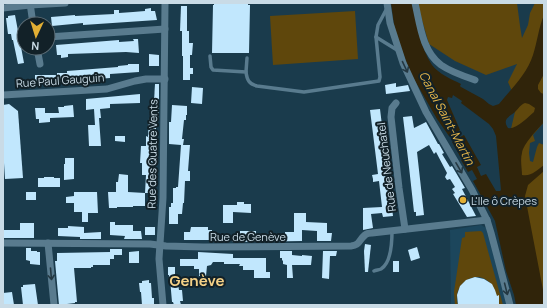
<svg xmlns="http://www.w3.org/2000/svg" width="547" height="308" font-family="Manrope,sans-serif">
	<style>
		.built { fill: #1c465c }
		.green { fill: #5f470c }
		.water { fill: #30240a; fill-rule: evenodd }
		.building { fill: #c1e7fd }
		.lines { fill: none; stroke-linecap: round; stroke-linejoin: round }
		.service { stroke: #597b8e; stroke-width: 3.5 }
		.minor { stroke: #597b8e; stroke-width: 7 }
		.oneway { stroke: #243842 }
		.poi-dot { fill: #e2af34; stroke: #122128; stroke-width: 1.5 }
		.labels { text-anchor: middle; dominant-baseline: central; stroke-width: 4; stroke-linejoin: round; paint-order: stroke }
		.street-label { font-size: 11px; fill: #c9dbe6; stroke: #122128 }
		.poi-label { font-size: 11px; fill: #c9dbe6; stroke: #122128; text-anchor: start }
		.water-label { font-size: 12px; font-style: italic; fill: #edbb4a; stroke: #122128 }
		.district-label { font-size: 15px; font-weight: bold; fill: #f4d187; stroke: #122128 }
	</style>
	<rect width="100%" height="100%" fill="#1a3b4c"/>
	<polygon class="built" points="481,225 486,228 507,305 451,305 450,230"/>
	<g class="green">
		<polygon points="417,3 517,3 520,26 522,38 528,25 530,13 535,3 544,3 544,122 533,135 535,141 530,143 529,153 530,161 533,162 537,147 539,143 544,145 544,300 510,133 518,99 511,89 508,82 517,64 486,75 455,61 429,44"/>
		<polygon points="355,11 358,59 273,65 270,16"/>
		<path d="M481 231 483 233 503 305H499V296H496C495 292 493 287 491 284 478 267 451 283 458 305H455L454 292 462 238 465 237V232Z"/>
	</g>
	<path class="water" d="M391 3H412C417 23 420 47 432 65 439 74 451 79 461 84L460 86 461 87 483 99 489 104 493 106 499 104C511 89 527 74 533 55 537 43 539 26 544 15V74L538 85V89L541 93 544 94V122C538 129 523 144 522 153 520 160 522 168 522 175 531 177 537 170 544 165V171L528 185 525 196 544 295V305H516L514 295 506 271 495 221 473 181 477 179 472 170 468 172 461 160 463 159 464 160 466 159 463 154 461 155 462 157 461 158 452 142 455 140 452 135 449 136 437 119 410 72 395 31ZM453 95 462 101 461 103 489 124 493 129 496 136 501 190 500 191H496L486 174 481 176 477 167 481 165 464 135 460 137 457 132 460 130 447 100 448 97 452 98ZM525 103 529 104 535 108 534 112C528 117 516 130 508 128 502 119 509 117 515 112 519 108 520 105 525 103Z"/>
	<g class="building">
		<polygon points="214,3 248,3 248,5 250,5 249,53 212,53 213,5 214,5"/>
		<polygon points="181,6 187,6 187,31 180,31"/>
		<polygon points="151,8 151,11 155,11 157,20 83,25 83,23 52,26 51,17 75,15 75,16 114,14 114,10 119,10 119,13 133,12 145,11 145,9"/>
		<polygon points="15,15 24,63 18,64 13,40 12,40 11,34 8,34 6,18 8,18 8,16"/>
		<polygon points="182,31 189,31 189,43 193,43 192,55 190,55 190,68 193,68 193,74 190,74 190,80 183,80 183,56 182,56"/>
		<polygon points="133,39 138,39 139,53 126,52 68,54 68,57 61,58 61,55 57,55 56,45 119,40 119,42 134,41"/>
		<polygon points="149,54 159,55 159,66 149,66"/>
		<polygon points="128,64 139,64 139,72 110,74 110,78 48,83 48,84 35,84 35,75 57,75 57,73 67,73 67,71 118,67 118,66 128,65"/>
		<polygon points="396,83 396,87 408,85 410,91 386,94 385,85"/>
		<polygon points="155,84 159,84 159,118 153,118"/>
		<polygon points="192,87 203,88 202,104 191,103"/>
		<polygon points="140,94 140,103 110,104 110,108 100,109 101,118 99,118 101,146 89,146 88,125 95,125 94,109 86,110 86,99"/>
		<polygon points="9,104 18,111 23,178 5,179 3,147 3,105"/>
		<polygon points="73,105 74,117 50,118 50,122 39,123 39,119 36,119 35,108 45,108 45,113 59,113 58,107 64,107 64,106"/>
		<polygon points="172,105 187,106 187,115 186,115 186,120 184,120 182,139 184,139 183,145 190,145 188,171 190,171 190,181 185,181 184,203 183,203 182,214 178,214 178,224 169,224 169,207 171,207 171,203 173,203 173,188 176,188 176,187 178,187 181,145 169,144 169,122 171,122"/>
		<polygon points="380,109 393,216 383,217 382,213 371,214 373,228 363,230 363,208 382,207 379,181 373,182 373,179 372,175 378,174 370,110"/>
		<polygon points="412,116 414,128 426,122 438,144 439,144 444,153 442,154 450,167 452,166 465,188 462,189 476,216 467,217 453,194 455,193 452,189 455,187 450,179 447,180 445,177 447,173 436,152 434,154 429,145 417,152 424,215 416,216 416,212 414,212 409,167 403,117"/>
		<polygon points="149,118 156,118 156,150 158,150 158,164 151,164 150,181 154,181 154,193 145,193 146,175 142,175 142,163 140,163 141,146 146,146 146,136 148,137"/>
		<polygon points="115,136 125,136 125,142 115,141"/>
		<polygon points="65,158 74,158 74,179 64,180 64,164 65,164"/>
		<polygon points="119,174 128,175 128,192 145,193 145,206 133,206 133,207 117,207 117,208 109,208 108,192 116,192 116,182 118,182"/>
		<polygon points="44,177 54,177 54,178 60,178 60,187 38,187 38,178 44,178"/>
		<rect x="26" y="192" width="10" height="8"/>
		<polygon points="74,192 97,192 98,213 88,213 88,222 82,222 82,212 74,212 74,203 66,203 66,197 74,196"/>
		<polygon points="237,202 244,202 244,204 251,204 251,213 233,212 233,223 223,223 223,205 237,205"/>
		<polygon points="294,213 306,213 306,222 327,223 327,233 332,233 331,241 317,241 317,231 302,230 302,241 232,242 232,238 240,238 240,231 256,231 256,238 268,237 268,235 285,234 285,232 294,232"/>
		<polygon points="110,222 115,222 115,225 133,225 133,231 141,231 142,239 124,239 125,236 110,235"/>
		<polygon points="20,223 34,223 34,238 3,238 3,230 20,230"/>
		<polygon points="68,226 84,227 84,233 101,232 101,239 80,239 80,237 58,236 58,228 68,228"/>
		<rect x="145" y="227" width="10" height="8"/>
		<polygon points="191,227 208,227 208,230 212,230 212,240 184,240 184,232 190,232"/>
		<polygon points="365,244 371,245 368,272 365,272 364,251"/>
		<polygon points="417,247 420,258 411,261 408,250"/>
		<polygon points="26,248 31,248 31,251 37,251 37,252 40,252 40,265 30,264 30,261 26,260"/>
		<polygon points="110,249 122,249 122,255 114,255 114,259 110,259 110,265 93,265 93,267 91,267 91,268 74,268 77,302 75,302 75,303 59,305 55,261 57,261 57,253 110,252"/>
		<polygon points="139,251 139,263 129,263 129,252"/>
		<polygon points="280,251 292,251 292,255 302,256 302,255 312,256 311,265 292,265 293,278 287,278 287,265 283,264 283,261 282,260 282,258 280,258"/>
		<polygon points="323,251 337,251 336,256 330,256 329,279 322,278"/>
		<polygon points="198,252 233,254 233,258 266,258 266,272 270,272 270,278 254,278 254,270 243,270 243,266 239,266 240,264 224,264 224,262 213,262 211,265 207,266 206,276 199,276 199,269 194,269 194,266 180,266 180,259 198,259"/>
		<rect x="393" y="261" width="6" height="11"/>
		<polygon points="168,267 175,267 175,284 178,284 179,290 182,290 183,301 180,301 181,305 174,305 173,302 172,302 170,279 169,279 169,275 168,275"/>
		<polygon points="475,277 484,279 492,284 495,290 497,296 499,295 499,305 458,305 457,295 460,286 466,280"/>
		<polygon points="149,280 149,283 151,283 152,298 154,298 154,305 142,305 141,292 140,292 139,283 142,283 142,281"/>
		<polygon points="35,284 38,305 23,305 21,287 23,287 23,285"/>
		<polygon points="12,292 14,305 3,305 3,293"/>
	</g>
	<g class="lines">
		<g class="service">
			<polyline points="386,10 378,25 376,37 397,50"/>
			<path d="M210 56 211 67 213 70 246 72C247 80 249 84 257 86L304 92 379 81 380 77 376 37"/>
			<polyline points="246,72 247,58"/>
			<path d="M374 271C376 270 379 270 381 269 391 263 392 241 392 231"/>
		</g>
		<g class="minor">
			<polyline points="30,3 33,24"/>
			<polyline points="387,3 390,23 403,63 426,112 472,190 487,220 491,233 510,305"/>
			<path d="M415 3C420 24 422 51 441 65 451 72 463 76 475 80"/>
			<polyline points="3,8 30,5 65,3"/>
			<polyline points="48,37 165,29"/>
			<polyline points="37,48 40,64"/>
			<polyline points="3,95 107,89 135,81 146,79 165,79"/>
			<polyline points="396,103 392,108 391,117 399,188 405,229"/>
			<path d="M3 243 150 244 166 246 203 247 351 246C360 245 358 241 365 235 366 234 369 233 372 233L487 220"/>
			<polyline points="48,243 54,305"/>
			<polyline points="163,305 159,259 163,198 165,3"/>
		</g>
	</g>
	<defs><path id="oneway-shaft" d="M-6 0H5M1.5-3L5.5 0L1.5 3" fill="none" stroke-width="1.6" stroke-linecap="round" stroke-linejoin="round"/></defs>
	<g class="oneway">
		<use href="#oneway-shaft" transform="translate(405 67) rotate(65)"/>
		<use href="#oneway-shaft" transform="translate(459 168) rotate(60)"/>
		<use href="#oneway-shaft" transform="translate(51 274) rotate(85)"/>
		<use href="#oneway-shaft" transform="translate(506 289) rotate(76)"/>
	</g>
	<circle class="poi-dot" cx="463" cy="200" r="4"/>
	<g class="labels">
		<g class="street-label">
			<text transform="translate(60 80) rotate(-4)">Rue Paul Gauguin</text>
			<text transform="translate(152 154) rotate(-89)">Rue des Quatre Vents</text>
			<text transform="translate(386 167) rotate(-97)">Rue de Neuchatel</text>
			<text x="248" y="236">Rue de Genève</text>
		</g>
		<g class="poi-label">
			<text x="471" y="200">L'Ile ô Crèpes</text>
		</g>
		<g class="water-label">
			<text transform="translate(447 118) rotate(62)">Canal Saint-Martin</text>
		</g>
		<g class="district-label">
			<text x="197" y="280">Genève</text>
		</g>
	</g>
	<rect width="547" height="308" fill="none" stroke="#c9dbe6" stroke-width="8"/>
	<g transform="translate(36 36) rotate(184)"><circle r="19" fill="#122128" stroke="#5b6b74"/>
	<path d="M0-3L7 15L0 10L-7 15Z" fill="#e2af34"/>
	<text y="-6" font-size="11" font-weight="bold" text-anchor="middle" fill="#c9dbe6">N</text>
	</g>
</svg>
